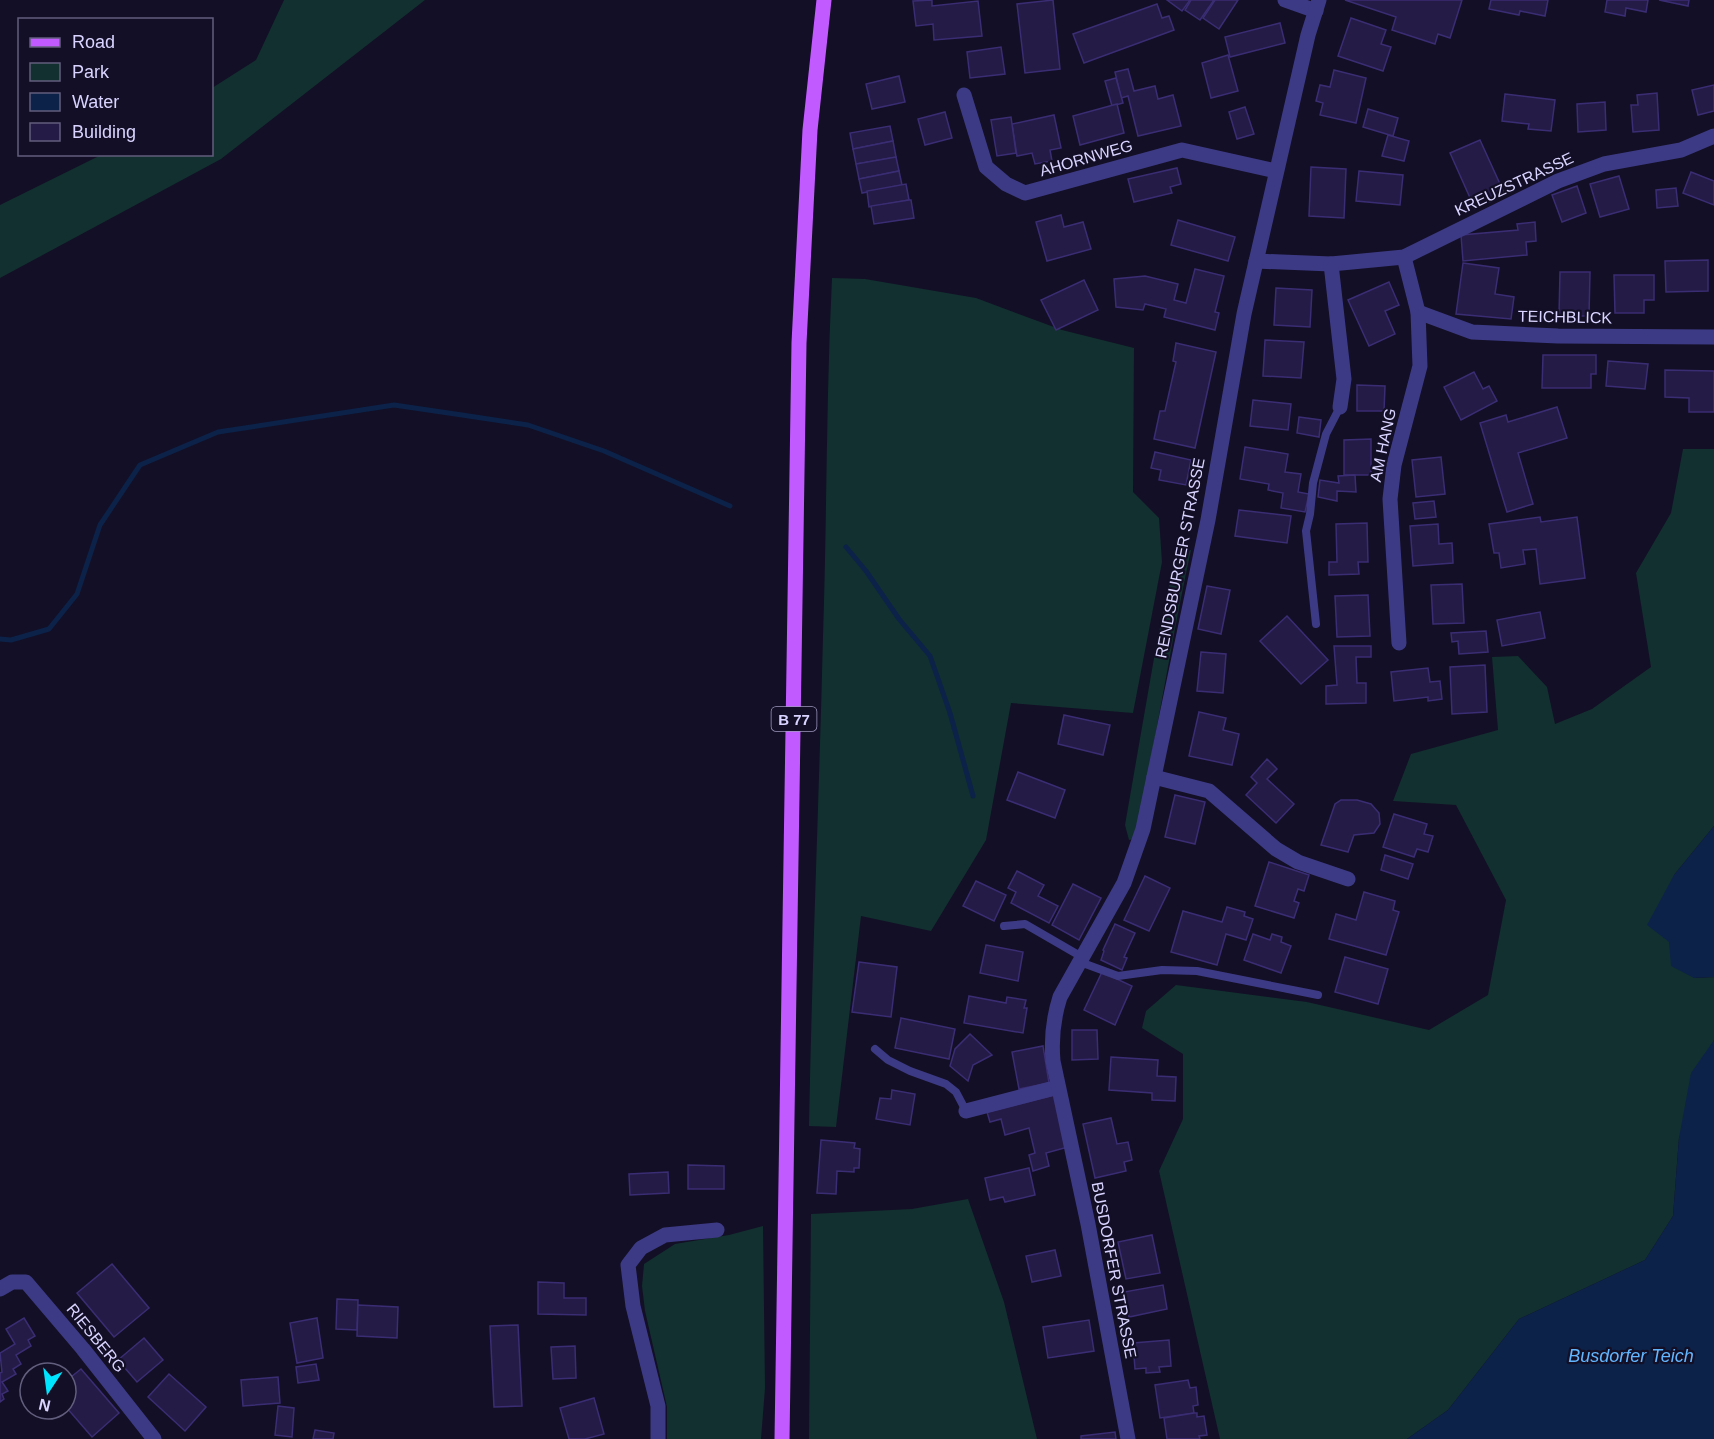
<svg xmlns="http://www.w3.org/2000/svg" width="1714" height="1439" font-family="Arial,sans-serif">
	<style>
		.green { fill: #12302f }
		.water { fill: #0c2248 }
		.lines { fill: none; stroke-linecap: round; stroke-linejoin: round }
		.stream { stroke: #0c2248; stroke-width: 5 }
		.building { fill: #241b47; stroke: #3b2d73; stroke-width: 1.5 }
		.service { stroke: #3d3a85; stroke-width: 8 }
		.minor { stroke: #3d3a85; stroke-width: 15 }
		.tertiary { stroke: #3d3a85; stroke-width: 15 }
		.primary { stroke: #c25bff; stroke-width: 15 }
		.labels { text-anchor: middle; dominant-baseline: central; stroke-width: 4.5; stroke-linejoin: round; paint-order: stroke }
		.shield { fill: #130f26; stroke: #9e99be; stroke-width: 1.5 }
		.shield-label { font-size: 15px; font-weight: bold; fill: #d9d4ff }
		.street-label { font-size: 16px; fill: #d9d4ff; stroke: #130f26 }
		.water-label { font-size: 18px; font-style: italic; fill: #62b6ff; stroke: #130f26 }
	</style>
	<rect width="100%" height="100%" fill="#130f26"/>
	<g class="green">
		<polygon points="284,0 425,0 221,159 0,278 0,205 101,155 212,154 212,88 256,60"/>
		<path d="M832 278 865 279 976 298 1062 330 1134 348 1133 492 1159 518 1162 562 1133 713 1011 703 986 840 931 931 861 916 836 1127 809 1126C812 963 819 800 823 636 827 517 826 398 832 278Z"/>
		<polygon points="1683,449 1714,449 1714,826 1674,875 1669,942 1694,978 1714,977 1714,1040 1679,1138 1673,1216 1645,1260 1519,1319 1448,1410 1407,1439 1220,1439 1159,1171 1183,1119 1183,1054 1142,1028 1146,1011 1176,985 1307,1002 1429,1030 1488,995 1506,900 1456,805 1393,801 1411,754 1498,730 1492,657 1518,656 1547,687 1555,724 1592,709 1651,667 1636,573 1671,513"/>
		<path d="M1191 550C1170 646 1156 743 1134 839L1129 840 1125 825 1157 641 1174 563 1179 553Z"/>
		<polygon points="968,1199 1004,1302 1037,1439 809,1439 811,1214 912,1209"/>
		<polygon points="763,1226 765,1388 761,1439 667,1439 667,1407 645,1311 642,1286 644,1264 675,1244 729,1235"/>
	</g>
	<g class="water">
		<polygon points="1714,826 1714,977 1694,978 1671,966 1669,942 1647,925 1674,875"/>
		<polygon points="1714,1040 1714,1439 1407,1439 1448,1410 1519,1319 1645,1260 1673,1216 1679,1138 1691,1073"/>
	</g>
	<g class="lines">
		<g class="stream">
			<polyline points="846,547 866,571 899,619 930,656 950,713 973,796"/>
			<polyline points="0,639 11,640 49,629 77,594 100,525 140,465 218,432 394,405 462,415 528,425 604,451 730,506"/>
		</g>
	</g>
	<g class="building">
		<polygon points="932,0 932,6 978,1 982,36 934,40 933,24 916,26 913,1"/>
		<polygon points="1053,0 1060,69 1025,73 1017,4"/>
		<polygon points="1167,0 1190,0 1182,11"/>
		<polygon points="1191,0 1214,0 1200,20 1185,10"/>
		<polygon points="1215,0 1238,0 1219,29 1203,18"/>
		<polygon points="1345,0 1462,0 1450,38 1438,34 1435,44 1392,30 1396,17"/>
		<polygon points="1491,0 1548,0 1545,16 1520,11 1519,15 1489,9"/>
		<polygon points="1607,0 1648,0 1646,12 1626,8 1625,16 1605,12"/>
		<polygon points="1659,0 1689,0 1688,6"/>
		<polygon points="1157,4 1162,18 1169,16 1174,30 1084,63 1073,34"/>
		<polygon points="1351,18 1386,30 1381,44 1391,47 1383,71 1338,56"/>
		<polygon points="1280,23 1285,43 1230,57 1225,37"/>
		<polygon points="1001,47 1005,74 970,78 967,52"/>
		<polygon points="1228,55 1238,91 1211,98 1202,63"/>
		<polygon points="1128,69 1134,91 1155,86 1158,99 1173,95 1181,126 1138,136 1128,96 1121,98 1115,72"/>
		<polygon points="1334,70 1366,78 1356,123 1320,115 1323,103 1316,101 1320,85 1330,87"/>
		<polygon points="899,76 905,102 872,109 866,84"/>
		<polygon points="1116,78 1123,103 1112,106 1105,81"/>
		<polygon points="1714,85 1714,111 1698,115 1692,90"/>
		<polygon points="1657,93 1659,130 1633,132 1631,105 1638,105 1637,95"/>
		<polygon points="1505,94 1555,100 1551,131 1528,129 1529,124 1502,121"/>
		<polygon points="1605,102 1606,130 1578,132 1577,104"/>
		<polygon points="1117,104 1124,133 1080,145 1073,116"/>
		<polygon points="1245,107 1254,134 1237,139 1229,112"/>
		<polygon points="1368,109 1398,118 1393,136 1363,127"/>
		<polygon points="945,112 952,138 925,145 918,119"/>
		<polygon points="1054,115 1061,148 1050,150 1052,161 1035,164 1032,153 1017,156 1012,124"/>
		<polygon points="1011,117 1016,153 997,156 991,120"/>
		<polygon points="890,126 893,141 853,149 850,133"/>
		<polygon points="1388,135 1409,141 1404,161 1382,156"/>
		<polygon points="1480,140 1505,195 1475,209 1450,153"/>
		<polygon points="893,141 896,157 856,164 853,149"/>
		<polygon points="896,157 899,171 859,179 856,164"/>
		<polygon points="1311,167 1346,169 1344,218 1309,216"/>
		<polygon points="1177,168 1181,184 1170,187 1172,193 1134,202 1128,179"/>
		<polygon points="899,171 902,185 862,193 859,179"/>
		<polygon points="1359,171 1403,175 1400,205 1356,201"/>
		<polygon points="1691,172 1714,181 1714,205 1683,193"/>
		<polygon points="1619,176 1629,209 1600,217 1590,184"/>
		<polygon points="906,184 909,200 869,207 867,191"/>
		<polygon points="1577,186 1586,213 1562,222 1552,195"/>
		<polygon points="1676,188 1678,206 1657,208 1656,190"/>
		<polygon points="909,200 911,200 914,218 874,224 871,206"/>
		<polygon points="1061,215 1064,227 1083,222 1091,249 1047,261 1036,222"/>
		<polygon points="1178,220 1235,237 1228,261 1171,245"/>
		<polygon points="1535,222 1536,241 1526,242 1527,255 1463,261 1461,235 1518,230 1517,224"/>
		<polygon points="1708,260 1708,291 1666,292 1665,261"/>
		<polygon points="1463,263 1499,268 1495,294 1514,297 1511,319 1456,314"/>
		<polygon points="1195,269 1224,276 1215,312 1219,313 1215,330 1164,317 1166,309 1145,304 1143,310 1116,307 1114,279 1145,276 1178,284 1174,300 1186,303"/>
		<polygon points="1560,272 1590,272 1589,316 1559,316"/>
		<polygon points="1614,275 1654,275 1654,300 1644,300 1644,313 1615,313"/>
		<polygon points="1084,280 1098,310 1056,330 1041,300"/>
		<polygon points="1389,282 1399,305 1385,311 1395,334 1369,346 1348,300"/>
		<polygon points="1276,288 1312,290 1310,327 1274,325"/>
		<polygon points="1265,340 1304,342 1301,378 1263,376"/>
		<polygon points="1176,343 1216,352 1195,448 1154,439 1160,411 1165,411 1176,362 1173,361"/>
		<polygon points="1543,355 1596,355 1596,374 1591,374 1591,388 1542,388"/>
		<polygon points="1608,361 1648,364 1645,389 1606,386"/>
		<polygon points="1665,370 1714,371 1714,412 1689,412 1689,398 1665,397"/>
		<polygon points="1474,372 1483,389 1489,386 1497,401 1461,420 1444,387"/>
		<polygon points="1357,385 1385,386 1384,411 1357,411"/>
		<polygon points="1253,400 1291,404 1288,430 1250,426"/>
		<polygon points="1557,407 1567,438 1518,453 1533,504 1507,512 1480,423 1506,415 1508,422"/>
		<polygon points="1299,417 1321,420 1319,437 1297,433"/>
		<polygon points="1371,439 1371,475 1344,475 1344,440"/>
		<polygon points="1245,447 1288,454 1285,472 1301,474 1298,492 1309,494 1305,512 1281,508 1283,493 1268,490 1269,484 1240,479"/>
		<polygon points="1155,452 1191,460 1186,485 1159,480 1161,470 1151,468"/>
		<polygon points="1441,457 1445,494 1416,497 1412,460"/>
		<polygon points="1355,475 1356,492 1337,491 1337,501 1318,497 1320,480 1339,483 1338,476"/>
		<polygon points="1434,501 1436,517 1415,519 1413,503"/>
		<polygon points="1239,510 1291,516 1287,543 1235,536"/>
		<polygon points="1540,517 1541,522 1577,517 1585,578 1540,584 1536,549 1523,550 1525,564 1501,568 1499,553 1494,553 1489,524"/>
		<polygon points="1367,523 1368,562 1358,562 1359,574 1329,575 1329,562 1337,562 1336,524"/>
		<polygon points="1438,524 1439,544 1452,543 1453,563 1413,566 1410,526"/>
		<polygon points="1462,584 1464,623 1433,624 1431,585"/>
		<polygon points="1207,586 1230,590 1221,634 1198,629"/>
		<polygon points="1368,595 1370,636 1337,637 1335,596"/>
		<polygon points="1540,612 1545,638 1502,646 1497,620"/>
		<polygon points="1287,616 1328,660 1301,684 1260,641"/>
		<polygon points="1486,631 1488,652 1459,654 1458,641 1452,642 1451,633"/>
		<polygon points="1334,646 1371,646 1371,657 1356,657 1357,683 1366,683 1366,703 1326,704 1326,686 1337,685"/>
		<polygon points="1201,652 1226,654 1223,693 1197,691"/>
		<polygon points="1485,665 1487,712 1452,714 1450,667"/>
		<polygon points="1428,668 1430,682 1440,681 1442,699 1428,701 1428,697 1394,701 1391,672"/>
		<polygon points="1199,712 1226,718 1223,730 1239,734 1232,765 1189,756"/>
		<polygon points="1064,715 1110,725 1103,755 1058,744"/>
		<polygon points="1267,759 1277,769 1267,779 1294,804 1276,823 1246,795 1257,783 1251,777"/>
		<polygon points="1018,772 1065,790 1055,818 1007,800"/>
		<polygon points="1175,795 1205,802 1195,844 1165,837"/>
		<polygon points="1341,800 1357,800 1371,804 1379,813 1380,824 1374,833 1354,835 1348,852 1321,845 1335,804"/>
		<polygon points="1394,814 1427,824 1424,834 1433,836 1428,852 1417,849 1414,857 1383,847"/>
		<polygon points="1385,855 1413,864 1408,879 1381,870"/>
		<polygon points="1269,862 1309,875 1304,891 1298,889 1294,901 1299,903 1294,918 1255,906"/>
		<polygon points="1017,871 1044,885 1038,896 1058,906 1049,923 1011,903 1016,892 1008,888"/>
		<polygon points="1145,876 1170,888 1149,931 1124,920"/>
		<polygon points="976,881 1006,895 994,921 963,906"/>
		<polygon points="1073,884 1101,898 1079,940 1052,925"/>
		<polygon points="1364,892 1395,901 1393,910 1399,912 1386,955 1329,939 1336,914 1356,920"/>
		<polygon points="1227,907 1245,912 1244,916 1253,919 1246,940 1226,934 1217,965 1171,952 1183,911 1222,922"/>
		<polygon points="1115,924 1135,933 1124,957 1127,958 1122,970 1101,960 1104,951 1103,950"/>
		<polygon points="1253,934 1270,940 1272,934 1282,937 1281,942 1291,946 1281,973 1244,960"/>
		<polygon points="986,945 1023,952 1018,981 980,973"/>
		<polygon points="1345,957 1388,969 1378,1004 1335,992"/>
		<polygon points="859,962 897,967 891,1017 852,1012"/>
		<polygon points="1102,972 1132,986 1115,1025 1084,1010"/>
		<polygon points="969,996 1006,1003 1007,997 1026,1000 1024,1008 1027,1008 1023,1033 964,1023"/>
		<polygon points="901,1018 955,1029 949,1059 895,1048"/>
		<polygon points="1072,1030 1097,1030 1098,1059 1072,1060"/>
		<polygon points="970,1034 992,1055 973,1065 968,1081 950,1066 955,1049"/>
		<polygon points="1043,1046 1049,1083 1019,1089 1012,1052"/>
		<polygon points="1111,1057 1158,1060 1157,1076 1176,1077 1175,1101 1152,1100 1152,1093 1109,1090"/>
		<polygon points="892,1090 915,1094 910,1125 876,1119 880,1098 891,1099"/>
		<polygon points="1055,1095 1068,1147 1046,1153 1049,1166 1033,1171 1029,1155 1035,1153 1029,1128 1005,1135 1001,1119 990,1122 987,1112"/>
		<polygon points="1111,1118 1117,1144 1128,1142 1132,1160 1124,1162 1126,1171 1095,1178 1083,1124"/>
		<polygon points="821,1140 855,1143 854,1148 860,1149 859,1168 854,1168 854,1172 837,1171 836,1194 817,1193"/>
		<polygon points="688,1165 724,1166 724,1189 688,1189"/>
		<polygon points="1029,1168 1035,1195 1005,1202 1003,1197 990,1200 985,1178"/>
		<polygon points="668,1172 669,1193 630,1195 629,1174"/>
		<polygon points="1152,1235 1160,1273 1126,1279 1118,1242"/>
		<polygon points="1055,1250 1061,1276 1032,1282 1026,1256"/>
		<polygon points="112,1264 149,1308 114,1337 77,1293"/>
		<polygon points="538,1282 564,1283 564,1298 586,1298 586,1315 538,1314"/>
		<polygon points="1163,1285 1167,1309 1129,1317 1124,1292"/>
		<polygon points="337,1299 358,1300 357,1330 336,1329"/>
		<polygon points="358,1305 398,1307 397,1338 357,1336"/>
		<polygon points="24,1318 35,1336 28,1340 31,1346 16,1355 21,1364 13,1369 16,1374 2,1382 8,1391 2,1394 4,1399 0,1402 0,1373 2,1372 0,1353 15,1344 6,1329"/>
		<polygon points="317,1318 323,1358 297,1363 290,1323"/>
		<polygon points="1089,1320 1094,1351 1048,1358 1043,1327"/>
		<polygon points="518,1325 522,1406 494,1407 490,1326"/>
		<polygon points="144,1338 163,1360 137,1382 118,1360"/>
		<polygon points="1169,1340 1171,1366 1159,1367 1160,1372 1146,1373 1146,1368 1135,1369 1133,1343"/>
		<polygon points="575,1346 576,1378 553,1379 551,1347"/>
		<polygon points="316,1364 319,1380 298,1383 296,1367"/>
		<polygon points="81,1369 119,1413 92,1437 66,1407 66,1381"/>
		<polygon points="169,1374 206,1407 185,1431 148,1397"/>
		<polygon points="278,1377 280,1403 243,1406 241,1380"/>
		<polygon points="1188,1380 1190,1388 1196,1387 1198,1405 1193,1406 1194,1413 1160,1418 1155,1385"/>
		<polygon points="594,1398 604,1434 585,1439 569,1439 560,1408"/>
		<polygon points="278,1406 294,1408 292,1437 275,1435"/>
		<polygon points="1194,1413 1197,1413 1197,1417 1204,1416 1207,1435 1199,1436 1200,1439 1167,1439 1164,1418"/>
		<polygon points="315,1430 334,1433 333,1439 313,1439"/>
		<polygon points="1115,1432 1116,1439 1081,1439 1081,1436"/>
	</g>
	<g class="lines">
		<g class="service">
			<polyline points="1316,624 1306,531 1310,514 1313,483 1326,434 1340,407"/>
			<polyline points="1004,926 1025,924 1082,957"/>
			<polyline points="1080,962 1118,976 1162,970 1197,971 1318,995"/>
			<polyline points="875,1049 888,1060 910,1071 946,1084 956,1092 966,1111"/>
		</g>
		<g class="minor">
			<polyline points="1285,0 1316,11"/>
			<polyline points="964,95 986,167 1006,184 1025,193 1182,150 1276,171"/>
			<polyline points="1256,261 1331,264 1404,257 1558,181 1604,164 1681,150 1714,136"/>
			<polyline points="1331,264 1344,379 1340,407"/>
			<polyline points="1418,312 1472,332 1558,336 1714,337"/>
			<polyline points="1399,643 1390,499 1394,465 1420,366 1418,312 1404,257"/>
			<polyline points="1154,777 1209,791 1276,849 1298,862 1348,879"/>
			<polyline points="966,1111 1058,1087"/>
			<polyline points="0,1289 12,1282 26,1282 83,1349 154,1439"/>
			<polyline points="658,1439 658,1406 633,1306 628,1265 641,1248 665,1235 717,1230"/>
		</g>
		<path class="tertiary" d="M1128 1439 1088 1224 1053 1061C1051 1038 1053 1019 1060 997L1124 883 1143 829 1208 520 1244 314 1308 35 1319 0"/>
		<polyline class="primary" points="782,1439 799,343 810,130 824,0"/>
	</g>
	<g class="labels">
		<rect class="shield" x="771.5" y="707" width="45" height="24" rx="4.5"/>
		<g class="shield-label">
			<text x="794" y="719">B 77</text>
		</g>
		<g class="street-label">
			<text transform="translate(1086 158) rotate(-16)">AHORNWEG</text>
			<text transform="translate(1514 184) rotate(-25)">KREUZSTRASSE</text>
			<text transform="translate(1565 317) rotate(1)">TEICHBLICK</text>
			<text transform="translate(1383 445) rotate(-78)">AM HANG</text>
			<text transform="translate(1180 558) rotate(-79)">RENDSBURGER STRASSE</text>
			<text transform="translate(1114 1270) rotate(79)">BUSDORFER STRASSE</text>
			<text transform="translate(96 1338) rotate(51)">RIESBERG</text>
		</g>
		<g class="water-label">
			<text x="1631" y="1356">Busdorfer Teich</text>
		</g>
	</g>
	<rect x="18" y="18" width="195" height="138" fill="#130f26" stroke="#625e7d" stroke-width="1.5"/>
	<rect x="30" y="38" width="30" height="9" fill="#c25bff" stroke="#625e7d" stroke-width="1.5"/>
	<text x="72" y="48" font-size="18" fill="#d9d4ff">Road</text>
	<rect x="30" y="63" width="30" height="18" fill="#12302f" stroke="#625e7d" stroke-width="1.5"/>
	<text x="72" y="78" font-size="18" fill="#d9d4ff">Park</text>
	<rect x="30" y="93" width="30" height="18" fill="#0c2248" stroke="#625e7d" stroke-width="1.5"/>
	<text x="72" y="108" font-size="18" fill="#d9d4ff">Water</text>
	<rect x="30" y="123" width="30" height="18" fill="#241b47" stroke="#625e7d" stroke-width="1.5"/>
	<text x="72" y="138" font-size="18" fill="#d9d4ff">Building</text>
	<g transform="translate(48 1391) rotate(193)"><circle r="28" fill="#130f26" stroke="#625e7d" stroke-width="1.5"/>
	<path d="M0-4.5L10 22L0 15L-10 22Z" fill="#00e5ff"/>
	<text y="-9" font-size="16" font-weight="bold" text-anchor="middle" fill="#d9d4ff">N</text>
	</g>
</svg>
